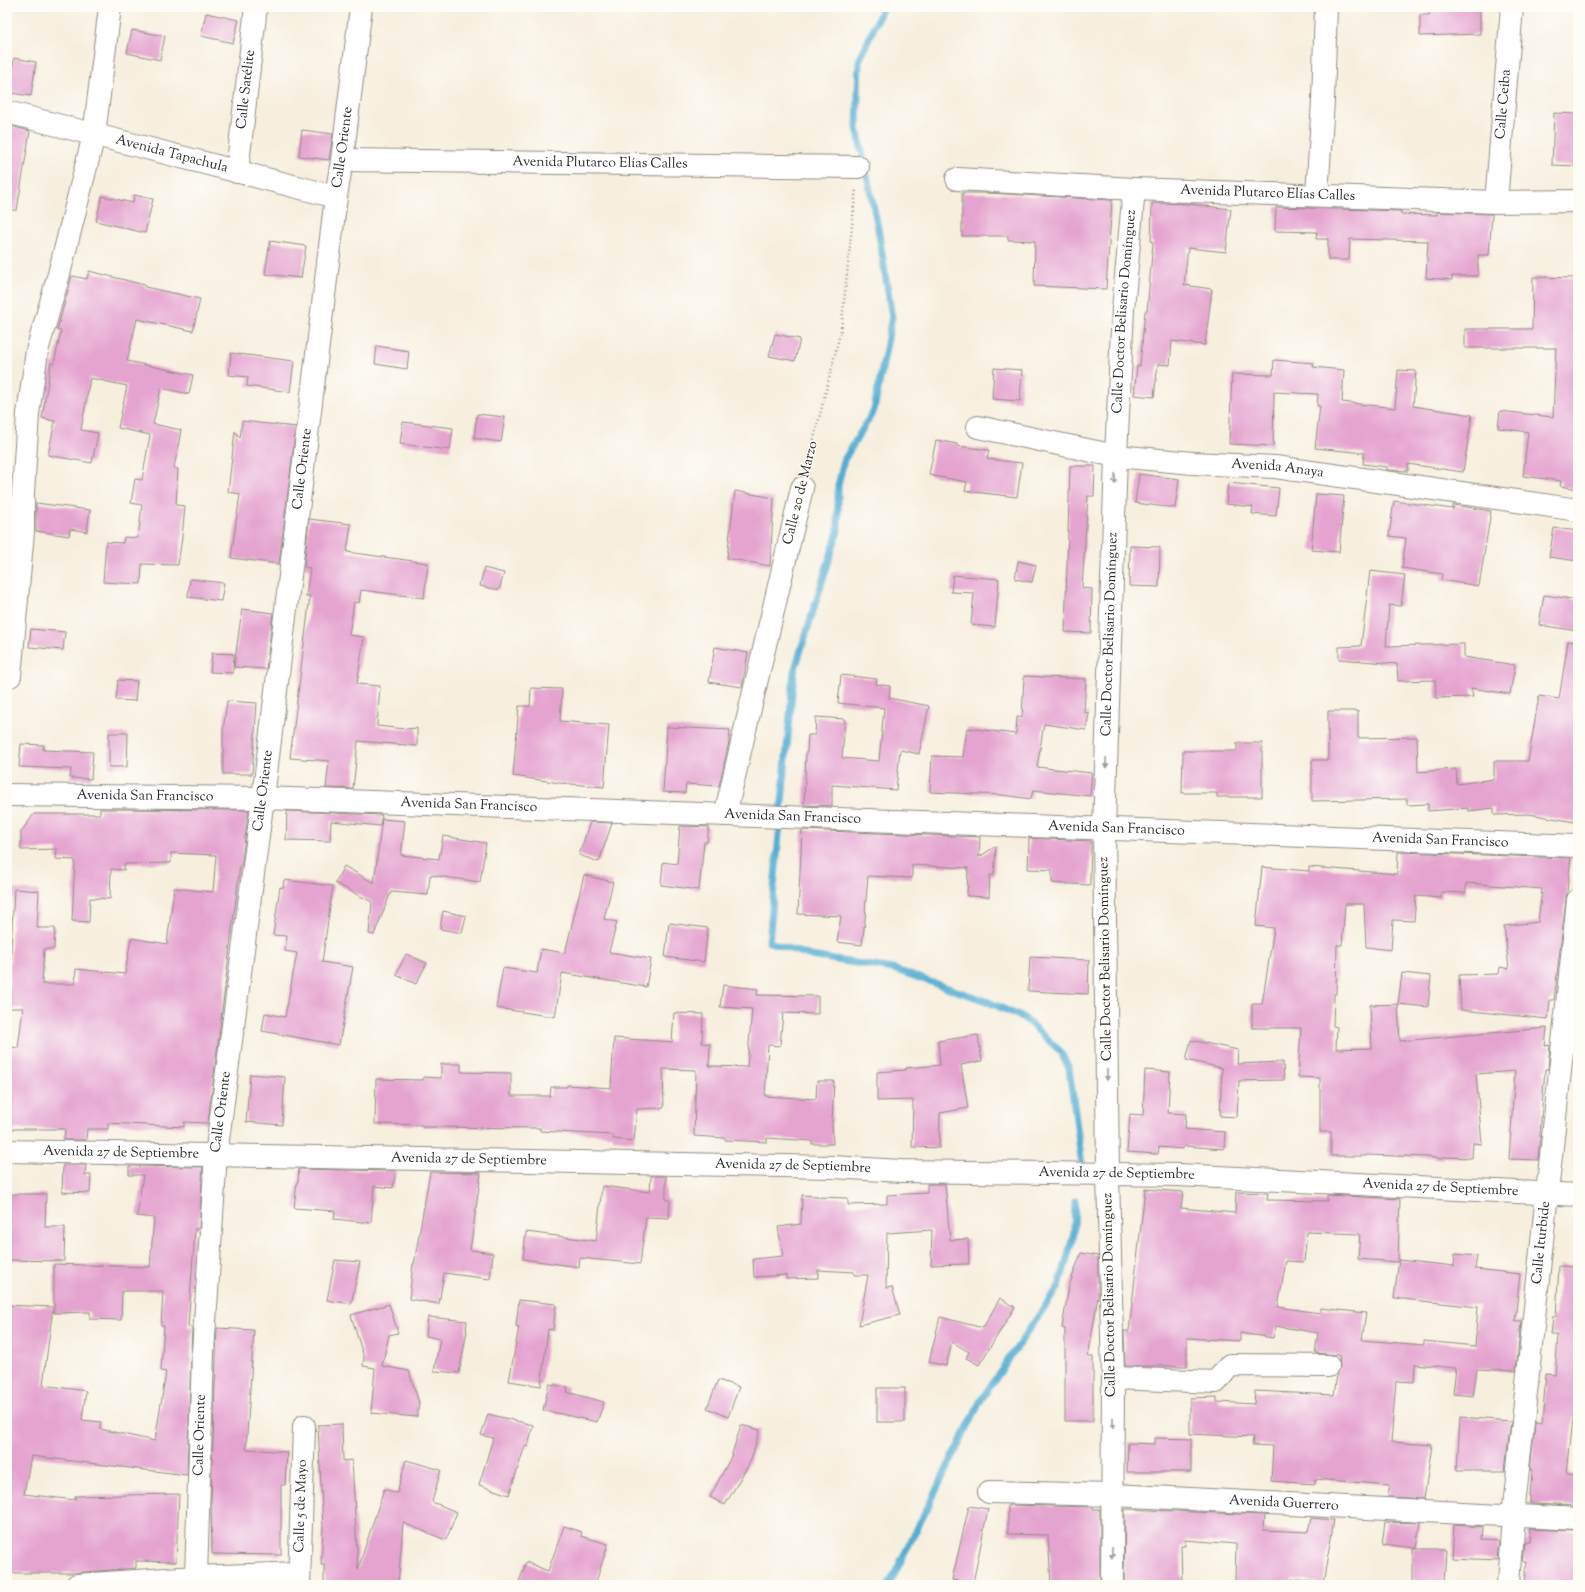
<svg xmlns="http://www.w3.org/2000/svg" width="1585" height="1592" font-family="'Sorts Mill Goudy',serif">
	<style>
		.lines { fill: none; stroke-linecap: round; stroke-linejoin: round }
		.stream { stroke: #55aed2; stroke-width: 7 }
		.building { fill: #e5a4d0 }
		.minor-casing { stroke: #918d84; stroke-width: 24 }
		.path { stroke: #918d84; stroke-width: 2.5; stroke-dasharray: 1 3; stroke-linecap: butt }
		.minor { stroke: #fff; stroke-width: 22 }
		.oneway { fill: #a0a0a0 }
		.labels { text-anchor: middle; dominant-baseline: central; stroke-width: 3; stroke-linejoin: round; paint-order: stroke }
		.street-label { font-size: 14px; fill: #2b2b2b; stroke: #fdfcf7 }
	</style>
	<rect width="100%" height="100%" fill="#fdfcf7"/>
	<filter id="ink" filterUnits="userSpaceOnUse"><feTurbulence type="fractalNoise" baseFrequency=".025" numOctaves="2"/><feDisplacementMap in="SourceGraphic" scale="8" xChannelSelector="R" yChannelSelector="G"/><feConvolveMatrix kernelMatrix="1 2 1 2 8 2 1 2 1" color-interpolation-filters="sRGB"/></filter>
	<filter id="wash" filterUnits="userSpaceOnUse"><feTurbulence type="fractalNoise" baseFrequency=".012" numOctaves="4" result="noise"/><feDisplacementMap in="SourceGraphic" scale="16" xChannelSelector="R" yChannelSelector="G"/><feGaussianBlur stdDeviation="0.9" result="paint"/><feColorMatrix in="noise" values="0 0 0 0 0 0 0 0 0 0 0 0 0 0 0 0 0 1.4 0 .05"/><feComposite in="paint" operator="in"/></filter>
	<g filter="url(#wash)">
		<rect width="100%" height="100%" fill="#f7efde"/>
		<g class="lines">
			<g class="stream">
				<polyline points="883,7 859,61 857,128 878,228 892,317 874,410 844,460 838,486 838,531 794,672 769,942 811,956 893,969 986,1001 1024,1018 1060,1051 1069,1068 1082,1165"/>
				<polyline points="889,1585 981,1400 1059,1286 1074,1233 1075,1201"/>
			</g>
		</g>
		<g id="blocks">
			<g class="building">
				<polygon points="1429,7 1480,7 1480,34 1420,36 1420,15 1429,15"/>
				<polygon points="206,13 239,20 233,43 201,36"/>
				<polygon points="132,30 165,36 160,60 127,53"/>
				<polygon points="14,58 36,62 31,96 9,93"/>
				<polygon points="1554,113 1578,114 1578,166 1552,165"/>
				<polygon points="7,125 30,131 17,210 7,210"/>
				<polygon points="302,130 333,134 329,160 299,156"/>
				<polygon points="962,193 988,193 1112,200 1106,289 1034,286 1035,241 1008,240 1008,236 962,236"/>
				<polygon points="134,195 153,199 145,233 96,221 102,196 133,203"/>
				<polygon points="1152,203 1188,204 1231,209 1226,252 1188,248 1184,285 1212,289 1205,345 1172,341 1170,365 1158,364 1154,397 1134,395 1137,366 1140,366 1145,311 1147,311 1153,242 1151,242"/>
				<polygon points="1276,207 1401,211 1401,214 1437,215 1437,212 1492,214 1489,255 1478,255 1478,276 1452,276 1452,280 1426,278 1428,241 1350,239 1349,260 1328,260 1328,239 1316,239 1317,232 1275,231"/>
				<polygon points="270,241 306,246 301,278 265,274"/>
				<polygon points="89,271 145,285 145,287 200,299 193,331 137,319 127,361 193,375 189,394 161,388 153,424 181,430 174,468 178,469 176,505 185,506 182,537 178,565 142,564 141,584 103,582 106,542 123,543 124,537 138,538 142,505 131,503 135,479 142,480 150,435 118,428 127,386 90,378 81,430 98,433 92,463 48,455 55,421 42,418 51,363 54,364 61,331 57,330 72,276 87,279"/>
				<polygon points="1533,277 1578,278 1578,489 1560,486 1561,481 1523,476 1528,432 1498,428 1500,411 1553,417 1556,348 1465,348 1465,329 1532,329"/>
				<polygon points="775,334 800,339 795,361 769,356"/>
				<polygon points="377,346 409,351 407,369 375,364"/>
				<polygon points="231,353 294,361 290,392 247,386 248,377 229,375"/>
				<polygon points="1274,360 1314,363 1313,367 1344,370 1342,402 1395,408 1398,370 1416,371 1413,406 1472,415 1463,472 1408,464 1408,471 1387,470 1387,467 1363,464 1364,453 1315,448 1320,406 1317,406 1318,394 1274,392 1273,446 1229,444 1232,374 1273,375"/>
				<polygon points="994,368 1022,370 1020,401 992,399"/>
				<polygon points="477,414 505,417 501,442 474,438"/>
				<polygon points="242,421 296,427 279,564 231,558 240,494 228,492 235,431 240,438"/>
				<polygon points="403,422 453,428 450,450 400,444"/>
				<polygon points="936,440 957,444 957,446 989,450 987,459 1022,463 1017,497 965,491 967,482 929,475"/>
				<polygon points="1070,466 1095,466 1094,496 1088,496 1082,588 1092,589 1091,633 1065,632"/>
				<polygon points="1139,474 1179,479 1175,508 1135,503"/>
				<polygon points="1228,483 1279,488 1276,516 1252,514 1253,507 1226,504"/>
				<polygon points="735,491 774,498 770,566 727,558"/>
				<polygon points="1316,494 1344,496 1339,552 1311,550"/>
				<rect x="7" y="499" width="3" height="28"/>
				<polygon points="1394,501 1453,509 1453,505 1491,511 1479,586 1441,580 1442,574 1402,568 1406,538 1389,536"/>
				<polygon points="36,503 90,510 87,532 70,529 69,536 36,531"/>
				<polygon points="309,519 351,524 347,552 428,563 424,598 361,590 359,603 354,602 349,635 364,637 357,684 380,686 377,726 405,729 417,728 417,746 358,741 353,789 326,788 329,761 290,758 310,596 306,596 310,568 304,567"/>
				<polygon points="1554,528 1578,531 1578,561 1549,557"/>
				<polygon points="1130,546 1160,547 1159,587 1129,586"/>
				<polygon points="1018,561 1036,565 1032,582 1015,579"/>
				<polygon points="484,568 504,573 499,590 480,586"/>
				<polygon points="1370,571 1405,575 1401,606 1389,605 1386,646 1464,644 1464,657 1515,665 1510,694 1471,688 1473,697 1436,698 1435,680 1398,681 1397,664 1339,659 1339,647 1361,646"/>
				<polygon points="953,575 999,579 995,627 971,625 974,593 951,592"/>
				<polygon points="190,579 224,583 221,601 188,597"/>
				<polygon points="1544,595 1578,600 1578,631 1539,625"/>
				<polygon points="242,609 273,613 266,669 234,667"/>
				<polygon points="31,629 65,632 63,650 29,647"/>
				<polygon points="1568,641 1578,642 1578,804 1575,822 1529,814 1494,815 1494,808 1468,811 1468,808 1428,811 1428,804 1407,805 1407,799 1312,801 1312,760 1328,760 1328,711 1358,711 1358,738 1417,737 1418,772 1456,769 1457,784 1494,779 1494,761 1528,761 1539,696 1559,699"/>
				<polygon points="715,647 748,653 742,687 709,682"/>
				<polygon points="212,653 234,654 233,673 210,672"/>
				<polygon points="841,675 877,679 876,684 890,686 889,698 929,706 919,754 900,750 896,790 832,785 832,806 804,805 806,752 807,752 808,735 815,735 816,717 845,719 842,758 879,761 884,708 838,703"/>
				<polygon points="1024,676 1086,679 1084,712 1089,713 1086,730 1044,724 1037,767 1092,773 1090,796 1033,790 1031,799 1003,795 930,792 932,756 963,757 967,728 1016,734 1017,717 1022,717"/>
				<polygon points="118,680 137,681 135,701 116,700"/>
				<polygon points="531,688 562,689 560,721 609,725 604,787 560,783 513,776 519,706 530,706"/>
				<polygon points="227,701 257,703 252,774 223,774 223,730"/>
				<polygon points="667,727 730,730 729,742 719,786 686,784 685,793 663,792"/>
				<polygon points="109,733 128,733 127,767 109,767"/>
				<polygon points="1237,743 1262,743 1262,797 1217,797 1217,793 1182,793 1183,751 1237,751"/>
				<polygon points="21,744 44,745 43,750 93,752 91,779 70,778 71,769 19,767"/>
				<polygon points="100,809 249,810 241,866 240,866 208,1123 184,1122 184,1127 108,1123 108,1129 87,1129 86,1140 64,1140 65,1129 7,1129 7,1091 12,1047 18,1048 23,1008 8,1008 14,889 39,891 37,928 55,928 54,949 44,949 42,984 75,984 76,969 125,974 131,938 167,944 174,888 213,892 216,855 171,853 171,863 124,864 124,870 111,869 110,899 90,898 89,922 72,921 75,860 56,859 57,849 21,850 21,832 34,814 100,814"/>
				<polygon points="287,811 382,815 380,826 331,821 330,841 286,840"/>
				<polygon points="382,819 405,821 401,855 439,859 443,836 486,843 480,882 430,875 428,895 391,892 374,935 369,934 372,902 335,883 344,866 374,883"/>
				<polygon points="590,822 612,823 599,862 579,855"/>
				<polygon points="680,826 709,827 707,842 704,842 699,890 661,885 663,862 677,864"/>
				<polygon points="802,830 980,837 979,857 996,846 994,875 990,875 989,897 967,896 968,868 912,865 912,878 868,876 865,911 866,911 862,945 837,942 841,916 798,914"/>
				<polygon points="1029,838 1091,841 1090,885 1052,883 1052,870 1028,869"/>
				<polygon points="1398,852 1571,858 1554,1000 1550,1000 1548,1019 1461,1010 1459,975 1499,974 1500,967 1509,969 1504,926 1538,922 1542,889 1466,883 1466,893 1441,892 1441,898 1416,896 1414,921 1393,920 1391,950 1366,947 1364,904 1345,904 1342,945 1337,945 1336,994 1334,994 1333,1026 1337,1027 1336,1049 1372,1048 1370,1005 1398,1004 1400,1041 1547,1028 1545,1046 1550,1045 1548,1069 1545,1069 1538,1160 1509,1159 1515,1071 1476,1074 1482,1144 1473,1143 1472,1158 1443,1157 1442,1159 1428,1157 1366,1155 1366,1156 1331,1156 1331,1132 1320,1132 1320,1078 1298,1077 1301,1028 1252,1028 1252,1004 1262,1004 1274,928 1256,926 1262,867 1309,871 1309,867 1397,874"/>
				<polygon points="584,875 613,882 604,919 617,922 609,952 651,959 646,987 562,973 555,1017 496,1008 503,968 537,973 541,949 565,953"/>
				<polygon points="284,880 333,886 322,962 353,967 339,1045 262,1031 265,1013 285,1017 297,953 285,951 287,936 273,935 280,887 283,888"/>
				<polygon points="443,911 466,916 462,933 440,929"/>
				<polygon points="669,923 708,928 704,962 665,957"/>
				<polygon points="406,954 427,963 416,984 396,975"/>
				<polygon points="1030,957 1089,960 1088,994 1028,991"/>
				<polygon points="1402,973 1431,976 1428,1007 1398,1004"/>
				<polygon points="723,985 758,989 757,995 818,996 818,1014 783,1013 780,1046 768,1045 765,1096 816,1099 817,1081 834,1081 832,1123 833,1144 812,1144 812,1141 767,1138 767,1142 725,1140 725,1138 694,1136 696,1070 663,1069 664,1108 637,1109 634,1141 613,1139 613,1135 540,1131 540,1128 422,1127 422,1125 375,1124 376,1079 423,1080 423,1077 441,1078 441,1064 461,1064 461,1072 511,1073 511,1096 550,1096 551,1087 567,1087 567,1085 611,1088 614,1038 672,1042 674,1013 703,1014 702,1043 710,1044 709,1066 747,1067 752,1009 720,1007"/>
				<polygon points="978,1035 982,1061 961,1065 968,1108 940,1113 939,1148 912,1147 913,1100 877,1101 877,1072 906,1070 906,1068 940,1065 938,1041"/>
				<polygon points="1191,1040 1238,1050 1237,1064 1283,1062 1284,1080 1239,1081 1237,1117 1220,1116 1222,1068 1186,1060"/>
				<polygon points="1145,1070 1170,1072 1168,1113 1186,1114 1185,1129 1225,1132 1224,1149 1184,1146 1183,1149 1159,1147 1158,1154 1127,1152 1130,1114 1143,1115"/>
				<polygon points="250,1074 285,1077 282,1125 246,1122"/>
				<polygon points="63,1165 86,1165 85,1175 91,1175 90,1193 62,1192"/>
				<polygon points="129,1166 203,1167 199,1229 195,1229 188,1327 192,1327 187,1475 31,1456 24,1494 75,1500 75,1496 179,1494 176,1562 136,1561 136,1568 74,1573 7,1573 7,1305 53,1307 43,1385 86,1391 82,1420 101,1422 100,1429 155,1441 166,1372 161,1371 164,1326 161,1325 163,1291 122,1291 121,1320 90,1319 90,1312 54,1313 54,1264 150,1267 154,1218 137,1216 143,1175 129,1175"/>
				<polygon points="299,1169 396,1171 393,1188 374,1186 371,1223 334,1219 335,1211 294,1208 297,1182 298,1182"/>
				<polygon points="430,1172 481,1173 470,1250 493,1253 490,1279 444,1273 439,1304 409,1299 413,1264 414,1264"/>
				<polygon points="651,1176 666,1176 666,1200 670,1200 669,1218 646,1217 640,1264 580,1258 579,1267 523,1259 526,1232 596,1241 602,1186 650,1192"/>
				<polygon points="927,1184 945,1184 950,1240 968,1239 969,1264 931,1265 932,1230 887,1233 886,1288 892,1287 900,1315 859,1325 868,1275 854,1275 854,1272 818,1270 818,1278 786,1279 786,1275 754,1277 753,1259 783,1256 778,1227 801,1224 802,1195 818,1196 818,1197 848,1198 848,1205 887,1204 887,1195 927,1193"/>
				<polygon points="1145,1189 1183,1192 1181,1208 1235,1213 1236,1192 1268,1193 1267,1200 1327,1201 1327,1195 1400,1199 1398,1262 1358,1259 1360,1234 1307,1232 1304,1262 1286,1261 1278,1307 1320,1313 1320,1308 1366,1313 1362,1340 1424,1345 1424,1341 1475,1346 1478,1307 1394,1298 1399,1260 1454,1266 1455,1254 1477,1256 1475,1269 1520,1274 1515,1321 1521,1321 1516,1371 1477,1369 1473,1396 1453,1394 1456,1368 1415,1364 1414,1382 1396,1381 1391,1442 1432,1445 1424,1499 1388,1497 1390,1485 1315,1479 1315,1484 1271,1481 1273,1446 1252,1445 1253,1437 1190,1434 1190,1398 1217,1397 1217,1402 1254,1404 1255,1391 1334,1395 1337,1374 1340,1367 1339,1355 1315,1353 1318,1333 1276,1326 1273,1338 1240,1333 1240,1341 1187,1338 1187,1366 1125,1366 1124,1331 1129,1331"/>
				<polygon points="7,1194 46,1194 45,1227 65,1227 64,1261 7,1260"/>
				<polygon points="1081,1253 1098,1256 1098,1296 1088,1357 1093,1357 1093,1421 1065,1421 1065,1329 1062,1328 1069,1286"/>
				<polygon points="335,1260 360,1262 351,1304 327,1300"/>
				<polygon points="1559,1266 1578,1267 1578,1412 1574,1411 1567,1473 1578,1474 1578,1506 1531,1504 1531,1497 1530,1497 1532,1470 1530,1470 1535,1422 1542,1423 1546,1374 1555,1375 1558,1335 1551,1335 1553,1316 1556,1316"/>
				<polygon points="1000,1298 1015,1307 979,1365 966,1358 969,1352 952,1342 946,1366 929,1362 940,1317 983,1328"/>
				<polygon points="519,1300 556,1304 553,1330 548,1329 541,1386 509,1381 519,1327 516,1326"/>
				<polygon points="389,1304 398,1333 389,1335 382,1366 409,1371 419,1403 417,1417 371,1413 375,1368 363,1366 364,1358 351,1315"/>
				<polygon points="428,1317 467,1321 466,1331 467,1331 459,1373 434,1371 440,1339 426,1336"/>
				<polygon points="217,1328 254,1330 246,1449 287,1452 285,1485 281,1485 281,1555 212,1554 211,1501"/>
				<polygon points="718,1380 739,1387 728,1417 707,1408"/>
				<polygon points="549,1384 568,1387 567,1392 604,1402 597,1422 543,1410"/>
				<rect x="877" y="1388" width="28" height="34"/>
				<polygon points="488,1414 533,1425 528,1447 525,1446 509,1495 479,1485 493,1438 481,1435"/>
				<polygon points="1460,1417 1511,1421 1505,1471 1457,1471"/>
				<polygon points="342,1424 343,1461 352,1460 358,1569 384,1489 397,1493 406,1460 441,1470 432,1502 457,1512 446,1540 403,1523 398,1585 324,1585 324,1565 321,1565 323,1528 318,1425"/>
				<polygon points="741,1425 760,1430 750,1462 725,1505 710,1497 731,1457"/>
				<polygon points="1155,1438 1191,1439 1191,1472 1127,1472 1128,1443 1155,1444"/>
				<polygon points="1008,1505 1093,1507 1093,1509 1100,1509 1100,1585 1051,1585 1048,1535 1008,1534"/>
				<polygon points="969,1506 988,1509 973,1583 952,1580"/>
				<polygon points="1125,1509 1264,1515 1263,1530 1308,1532 1311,1518 1334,1520 1323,1584 1292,1579 1292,1584 1235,1582 1236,1544 1185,1540 1185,1546 1181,1546 1182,1585 1124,1585"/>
				<polygon points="1385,1522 1420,1523 1416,1548 1382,1544"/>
				<polygon points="1454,1525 1482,1527 1481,1540 1499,1541 1497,1560 1452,1558"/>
				<polygon points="564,1526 582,1532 581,1536 608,1544 595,1585 518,1585 526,1562 548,1571"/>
				<polygon points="1529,1529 1578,1531 1578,1585 1524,1585 1526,1561 1522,1561 1524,1542 1528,1542"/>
				<polygon points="1413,1549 1446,1549 1444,1585 1413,1585"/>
			</g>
		</g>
	</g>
	<g filter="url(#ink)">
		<use href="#blocks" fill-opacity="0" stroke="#918d84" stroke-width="1"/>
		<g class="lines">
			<defs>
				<g id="minor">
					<path id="s1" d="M7 112 336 197"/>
					<path id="s2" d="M342 160 858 167"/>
					<path id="s3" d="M237 172 256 7"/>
					<path id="s4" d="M957 179 1134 189 1496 202 1578 201"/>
					<polyline points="1317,195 1323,101 1326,7"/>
					<path id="s5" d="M1496 202 1512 7"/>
					<path id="s6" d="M978 427 1116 456 1193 463 1275 467 1420 487 1578 510"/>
					<polyline points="10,676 23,532 23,493 28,414 37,351 59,274 94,135 110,7"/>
					<path id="s7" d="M7 795 263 798 1578 846"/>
					<polyline points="725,815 802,488"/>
					<path id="s8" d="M7 1151 833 1167 901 1171 1178 1175 1578 1195"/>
					<polyline points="1113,1378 1216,1382 1230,1365 1328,1366"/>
					<path id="s9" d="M989 1492 1113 1495 1578 1519"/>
					<path id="s10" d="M196 1577 203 1352 216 1155 263 798 336 197 342 160 361 7"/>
					<polyline points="77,1585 196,1577 298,1573"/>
					<path id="s11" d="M299 1585 304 1426"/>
					<path id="s12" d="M1112 1585 1113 1378 1108 1174 1104 829 1116 456 1123 309 1134 189"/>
					<path id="s13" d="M1508 1585 1513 1516 1578 900"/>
				</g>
			</defs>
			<use href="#minor" class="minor-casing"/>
			<polyline class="path" points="807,467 841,330 856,188"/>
			<use href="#minor" class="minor"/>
		</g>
		<defs><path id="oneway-solid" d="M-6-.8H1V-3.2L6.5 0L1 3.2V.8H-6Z"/></defs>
		<g class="oneway">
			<use href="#oneway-solid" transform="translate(1115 479) rotate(92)"/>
			<use href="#oneway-solid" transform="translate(1106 763) rotate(92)"/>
			<use href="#oneway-solid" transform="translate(1107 1075) rotate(89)"/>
			<use href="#oneway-solid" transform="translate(1113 1423) rotate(90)"/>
			<use href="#oneway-solid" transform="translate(1112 1553) rotate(90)"/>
		</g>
	</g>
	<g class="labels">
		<g class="street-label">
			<text stroke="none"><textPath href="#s3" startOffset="83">Calle Satélite</textPath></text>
			<text stroke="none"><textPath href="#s5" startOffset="98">Calle Ceiba</textPath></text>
			<text stroke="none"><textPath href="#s10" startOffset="1438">Calle Oriente</textPath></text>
			<text stroke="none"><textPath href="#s1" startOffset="170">Avenida Tapachula</textPath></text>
			<text stroke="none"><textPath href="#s2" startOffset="258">Avenida Plutarco Elías Calles</textPath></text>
			<text stroke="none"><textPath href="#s4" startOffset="311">Avenida Plutarco Elías Calles</textPath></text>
			<text stroke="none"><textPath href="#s12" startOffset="1274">Calle Doctor Belisario Domínguez</textPath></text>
			<text stroke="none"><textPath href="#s10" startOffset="1114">Calle Oriente</textPath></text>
			<text stroke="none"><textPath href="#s6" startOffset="303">Avenida Anaya</textPath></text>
			<text transform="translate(801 493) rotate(-76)">Calle 20 de Marzo</text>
			<text stroke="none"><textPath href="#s12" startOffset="951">Calle Doctor Belisario Domínguez</textPath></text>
			<text stroke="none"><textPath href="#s10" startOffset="790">Calle Oriente</textPath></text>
			<text stroke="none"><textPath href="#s7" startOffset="138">Avenida San Francisco</textPath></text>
			<text stroke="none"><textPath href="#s7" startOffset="462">Avenida San Francisco</textPath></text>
			<text stroke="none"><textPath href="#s7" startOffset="786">Avenida San Francisco</textPath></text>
			<text stroke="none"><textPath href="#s7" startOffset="1110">Avenida San Francisco</textPath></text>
			<text stroke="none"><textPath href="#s7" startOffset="1434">Avenida San Francisco</textPath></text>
			<text transform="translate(1106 959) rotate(-91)">Calle Doctor Belisario Domínguez</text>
			<text stroke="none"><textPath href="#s10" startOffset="466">Calle Oriente</textPath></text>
			<text stroke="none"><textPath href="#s8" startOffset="114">Avenida 27 de Septiembre</textPath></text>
			<text stroke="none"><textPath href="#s8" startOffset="462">Avenida 27 de Septiembre</textPath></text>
			<text stroke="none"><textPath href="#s8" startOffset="786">Avenida 27 de Septiembre</textPath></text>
			<text stroke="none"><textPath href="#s8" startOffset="1110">Avenida 27 de Septiembre</textPath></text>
			<text stroke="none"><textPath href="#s8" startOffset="1434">Avenida 27 de Septiembre</textPath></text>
			<text stroke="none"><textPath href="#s13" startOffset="344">Calle Iturbide</textPath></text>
			<text transform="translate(1110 1295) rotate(-91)">Calle Doctor Belisario Domínguez</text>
			<text stroke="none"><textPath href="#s10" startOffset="142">Calle Oriente</textPath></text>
			<text stroke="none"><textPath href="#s9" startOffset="295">Avenida Guerrero</textPath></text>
			<text stroke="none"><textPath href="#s11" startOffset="79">Calle 5 de Mayo</textPath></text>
		</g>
	</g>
	<rect width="1585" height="1592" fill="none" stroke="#fdfcf7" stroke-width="24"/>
</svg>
